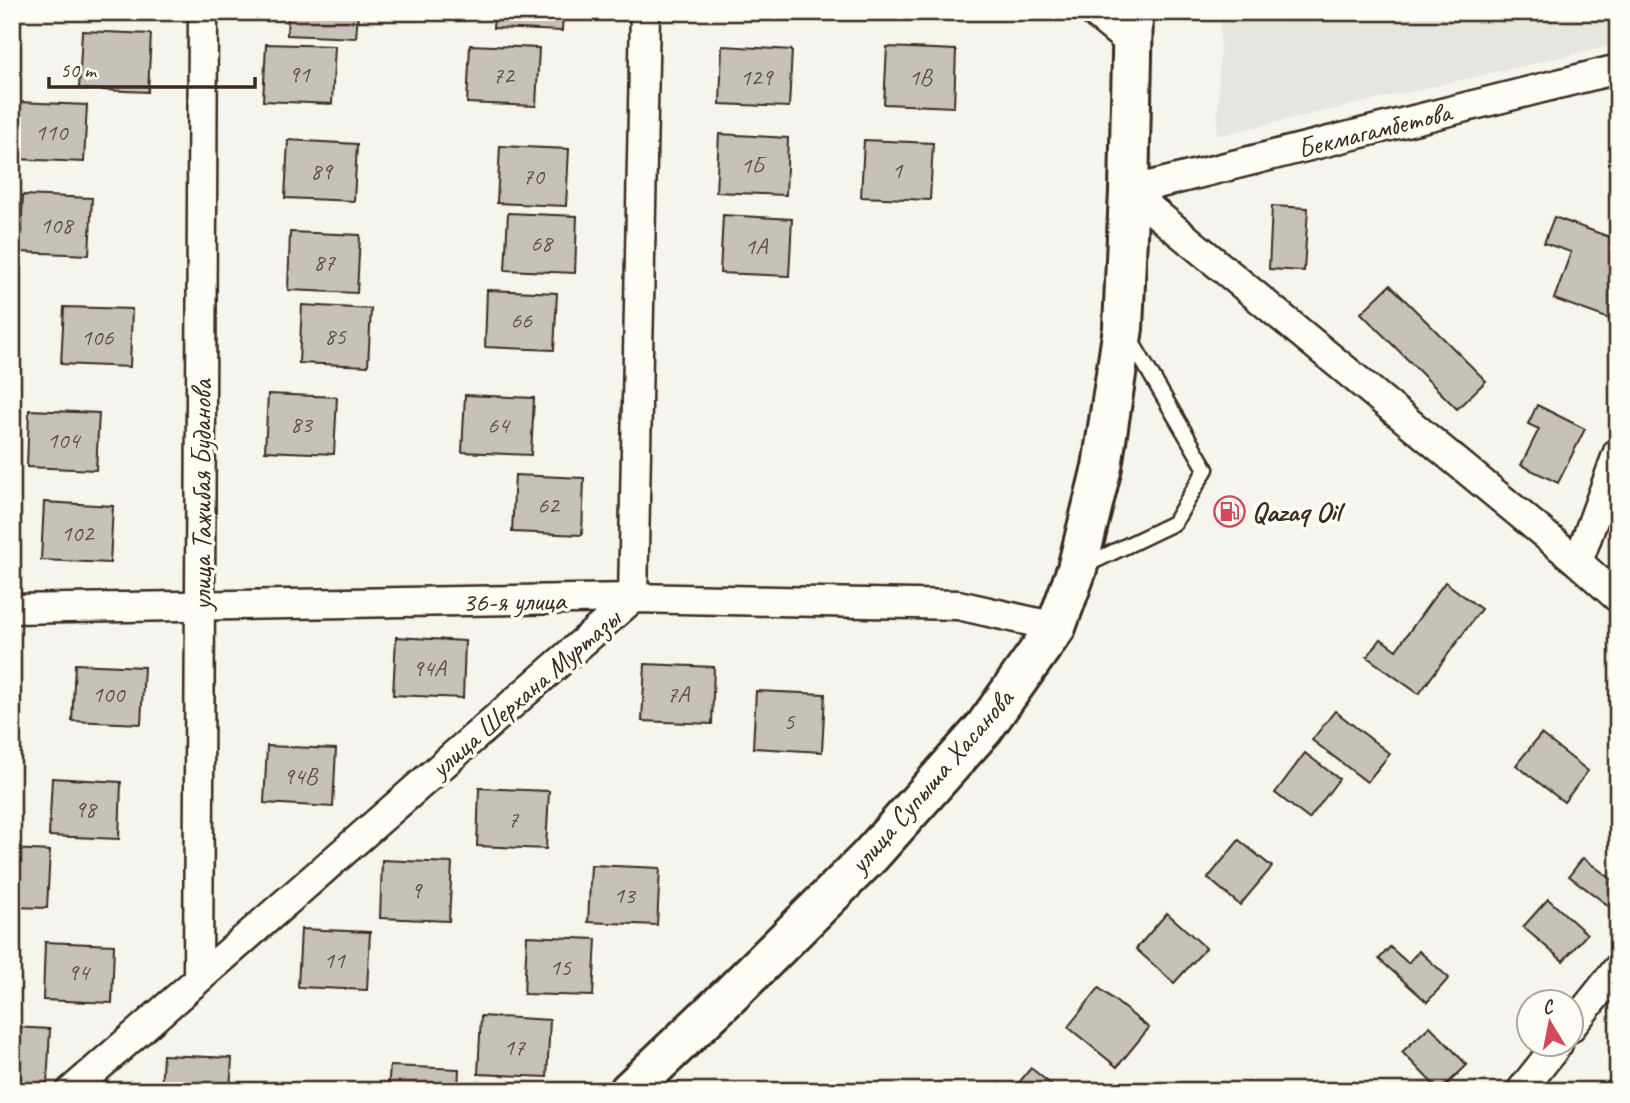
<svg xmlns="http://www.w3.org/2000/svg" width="1630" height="1103" font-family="Caveat,sans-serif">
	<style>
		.built { fill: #e7e5df }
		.building { fill: #c7c1bb; stroke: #3b2a1e; stroke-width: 2 }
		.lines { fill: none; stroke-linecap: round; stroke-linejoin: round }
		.lane-casing { stroke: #3b2a1e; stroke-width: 19 }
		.street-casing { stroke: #3b2a1e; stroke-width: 33 }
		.secondary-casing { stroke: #3b2a1e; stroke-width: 44 }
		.lane { stroke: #fdfcf7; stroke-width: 14 }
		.street { stroke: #fdfcf7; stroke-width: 28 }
		.secondary { stroke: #fdfcf7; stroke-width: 38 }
		.labels { text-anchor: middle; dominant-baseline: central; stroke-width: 7; stroke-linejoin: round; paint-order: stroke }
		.number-label { font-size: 24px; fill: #5e5045 }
		.street-label { font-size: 28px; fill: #3b2a1e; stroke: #fdfcf7 }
		.poi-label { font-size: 28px; font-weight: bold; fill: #3b2a1e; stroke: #fdfcf7; text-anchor: start }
	</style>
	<rect width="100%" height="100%" fill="#f5f4ee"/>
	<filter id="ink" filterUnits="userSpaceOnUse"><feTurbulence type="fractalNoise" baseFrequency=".0143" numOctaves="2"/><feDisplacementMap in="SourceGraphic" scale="14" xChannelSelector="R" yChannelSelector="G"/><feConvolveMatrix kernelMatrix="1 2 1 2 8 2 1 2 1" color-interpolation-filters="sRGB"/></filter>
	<g filter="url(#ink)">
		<polygon class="built" points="1221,12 1618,12 1618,44 1217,136"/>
		<g class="building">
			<polygon points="288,12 358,12 356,38 287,35"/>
			<polygon points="494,12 563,12 562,31 493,28"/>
			<polygon points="82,31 151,34 148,92 79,89"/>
			<polygon points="266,44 335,46 332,104 263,101"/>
			<polygon points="470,45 539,48 536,106 467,103"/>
			<polygon points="722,46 792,50 789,107 720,104"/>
			<polygon points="887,47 956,50 954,107 884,104"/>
			<polygon points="18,102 87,105 84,162 15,159"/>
			<polygon points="719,134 788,138 786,195 716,192"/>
			<polygon points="288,140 357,144 354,201 285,198"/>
			<polygon points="864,140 933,143 930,200 861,197"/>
			<polygon points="500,146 569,149 566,206 497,203"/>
			<polygon points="23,195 92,198 89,255 20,252"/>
			<polygon points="1272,206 1308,208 1304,271 1269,269"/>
			<polygon points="508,213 577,216 575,273 505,270"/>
			<polygon points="723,215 792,219 789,276 720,273"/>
			<polygon points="1554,217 1618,240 1618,322 1554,299 1571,252 1544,243"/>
			<polygon points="290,232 360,235 357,293 288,290"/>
			<polygon points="1390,285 1486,381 1457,409 1361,313"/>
			<polygon points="487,290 557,293 554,350 485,347"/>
			<polygon points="302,305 371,309 368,366 299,363"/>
			<polygon points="64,307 132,309 130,367 61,364"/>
			<polygon points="268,394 337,397 334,454 265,451"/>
			<polygon points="465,395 534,398 531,455 462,452"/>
			<polygon points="1537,405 1585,429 1558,483 1521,465 1539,429 1528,424"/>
			<polygon points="29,410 99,413 96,470 27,467"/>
			<polygon points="515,475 584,478 582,535 512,532"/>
			<polygon points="44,502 113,506 110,563 41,560"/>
			<polygon points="1445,582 1481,609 1419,694 1367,657 1381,639 1396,650"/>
			<polygon points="396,637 465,641 463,698 393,695"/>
			<polygon points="75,664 144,667 141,724 72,721"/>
			<polygon points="645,664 714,667 712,724 642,721"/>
			<polygon points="756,691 825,694 822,752 753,748"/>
			<polygon points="1335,711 1390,754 1367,782 1312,740"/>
			<polygon points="1541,734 1588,771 1564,802 1516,765"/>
			<polygon points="267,746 336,749 333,807 264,803"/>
			<polygon points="1305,753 1339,779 1309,819 1275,793"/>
			<polygon points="52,778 121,782 119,839 49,836"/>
			<polygon points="479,788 549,791 546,849 477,846"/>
			<polygon points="1239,840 1272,867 1240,905 1208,878"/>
			<polygon points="12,849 50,851 47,908 12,907"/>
			<polygon points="1583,858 1618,884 1618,894 1609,906 1569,876"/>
			<polygon points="382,860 452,863 449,921 380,918"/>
			<polygon points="591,865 660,868 657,925 588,922"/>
			<polygon points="1548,899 1587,934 1563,961 1523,927"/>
			<polygon points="1167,913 1206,948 1174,983 1136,949"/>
			<polygon points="301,929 370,932 367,990 298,987"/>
			<polygon points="527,936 596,939 593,996 524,994"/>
			<polygon points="45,942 114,945 112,1003 43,1000"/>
			<polygon points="1390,947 1408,963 1419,951 1449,978 1427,1002 1379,959"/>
			<polygon points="1099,988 1149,1028 1117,1067 1068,1027"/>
			<polygon points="481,1016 550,1020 547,1077 478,1074"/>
			<polygon points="1430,1026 1467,1065 1440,1091 1402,1052"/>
			<polygon points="12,1027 50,1029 47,1086 12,1085"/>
			<polygon points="163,1055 232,1058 230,1091 161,1091"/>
			<polygon points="390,1066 459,1069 458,1091 388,1091"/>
			<polygon points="1031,1068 1059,1091 1012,1091"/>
		</g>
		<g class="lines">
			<defs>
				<polyline id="lane" points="1082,567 1174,523 1206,469 1130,339"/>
				<g id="street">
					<polyline points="1093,12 1132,44"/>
					<polyline points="1129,191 1578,562 1618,598"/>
					<polyline points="1129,191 1618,69"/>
					<polyline points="1578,562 1618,452"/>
					<polyline points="12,609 633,598 958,605 1056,627"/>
					<polyline points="198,978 203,12"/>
					<polyline points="1570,1028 1618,968"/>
					<polyline points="71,1091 633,598 645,12"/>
					<polyline points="1521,1091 1558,1044"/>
				</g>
				<polyline id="secondary" points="629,1091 732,993 870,856 984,728 1056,627 1077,569 1102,467 1123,328 1129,191 1133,12"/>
			</defs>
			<use href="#lane" class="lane-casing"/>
			<use href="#street" class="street-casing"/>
			<use href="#secondary" class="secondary-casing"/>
			<use href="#lane" class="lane"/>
			<use href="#street" class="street"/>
			<use href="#secondary" class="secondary"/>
		</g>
	</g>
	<defs>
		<symbol id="fuel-ring" viewBox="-11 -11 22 22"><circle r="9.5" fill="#fdfcf7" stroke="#d1495b" stroke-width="1.5"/><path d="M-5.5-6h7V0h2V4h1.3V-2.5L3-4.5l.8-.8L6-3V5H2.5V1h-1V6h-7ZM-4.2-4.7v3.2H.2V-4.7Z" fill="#d1495b"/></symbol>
	</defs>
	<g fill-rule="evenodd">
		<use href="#fuel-ring" x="1212" y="494" width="35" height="35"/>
	</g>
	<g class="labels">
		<g class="number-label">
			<text x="299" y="74">91</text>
			<text x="503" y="75">72</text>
			<text x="756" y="77">129</text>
			<text x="920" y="77">1В</text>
			<text x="51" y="132">110</text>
			<text x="752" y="165">1Б</text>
			<text x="897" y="170">1</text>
			<text x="321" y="171">89</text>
			<text x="533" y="176">70</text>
			<text x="56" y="225">108</text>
			<text x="541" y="243">68</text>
			<text x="756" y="246">1А</text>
			<text x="324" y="262">87</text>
			<text x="521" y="320">66</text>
			<text x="335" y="336">85</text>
			<text x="97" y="337">106</text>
			<text x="301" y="424">83</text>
			<text x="498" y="425">64</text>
			<text x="63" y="440">104</text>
			<text x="548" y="505">62</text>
			<text x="77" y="533">102</text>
			<text x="429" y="668">94А</text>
			<text x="108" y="694">100</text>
			<text x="678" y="694">7А</text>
			<text x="789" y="721">5</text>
			<text x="300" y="776">94В</text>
			<text x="85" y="809">98</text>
			<text x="513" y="819">7</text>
			<text x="416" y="890">9</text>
			<text x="624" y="895">13</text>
			<text x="334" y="960">11</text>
			<text x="560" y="967">15</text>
			<text x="78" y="972">94</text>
			<text x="514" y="1047">17</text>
		</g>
		<g class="street-label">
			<text transform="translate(1374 130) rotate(-14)">Бекмагамбетова</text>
			<text transform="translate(201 495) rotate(-90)">улица Тажибая Буданова</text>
			<text transform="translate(514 601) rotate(-1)">36-я улица</text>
			<text transform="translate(525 693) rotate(-41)">улица Шерхана Муртазы</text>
			<text transform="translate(931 781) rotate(-49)">улица Супыша Хасанова</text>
		</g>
		<g class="poi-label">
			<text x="1252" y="511">Qazaq Oil</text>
		</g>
	</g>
	<rect width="1630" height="1103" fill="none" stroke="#fdfcf7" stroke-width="42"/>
	<rect x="21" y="21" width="1588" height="1061" fill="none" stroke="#3b2a1e" stroke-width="2.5" filter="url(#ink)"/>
	<g transform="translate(1550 1023) rotate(350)"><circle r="33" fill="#fdfcf7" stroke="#afa8a0" stroke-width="2"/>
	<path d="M0-5L12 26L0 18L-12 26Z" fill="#d1495b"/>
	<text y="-10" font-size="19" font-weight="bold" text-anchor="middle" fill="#3b2a1e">С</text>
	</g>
	<path d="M49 77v10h206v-10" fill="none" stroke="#3b2a1e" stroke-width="3.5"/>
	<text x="60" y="77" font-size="21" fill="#3b2a1e" stroke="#fdfcf7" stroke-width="5" paint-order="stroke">50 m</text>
</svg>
